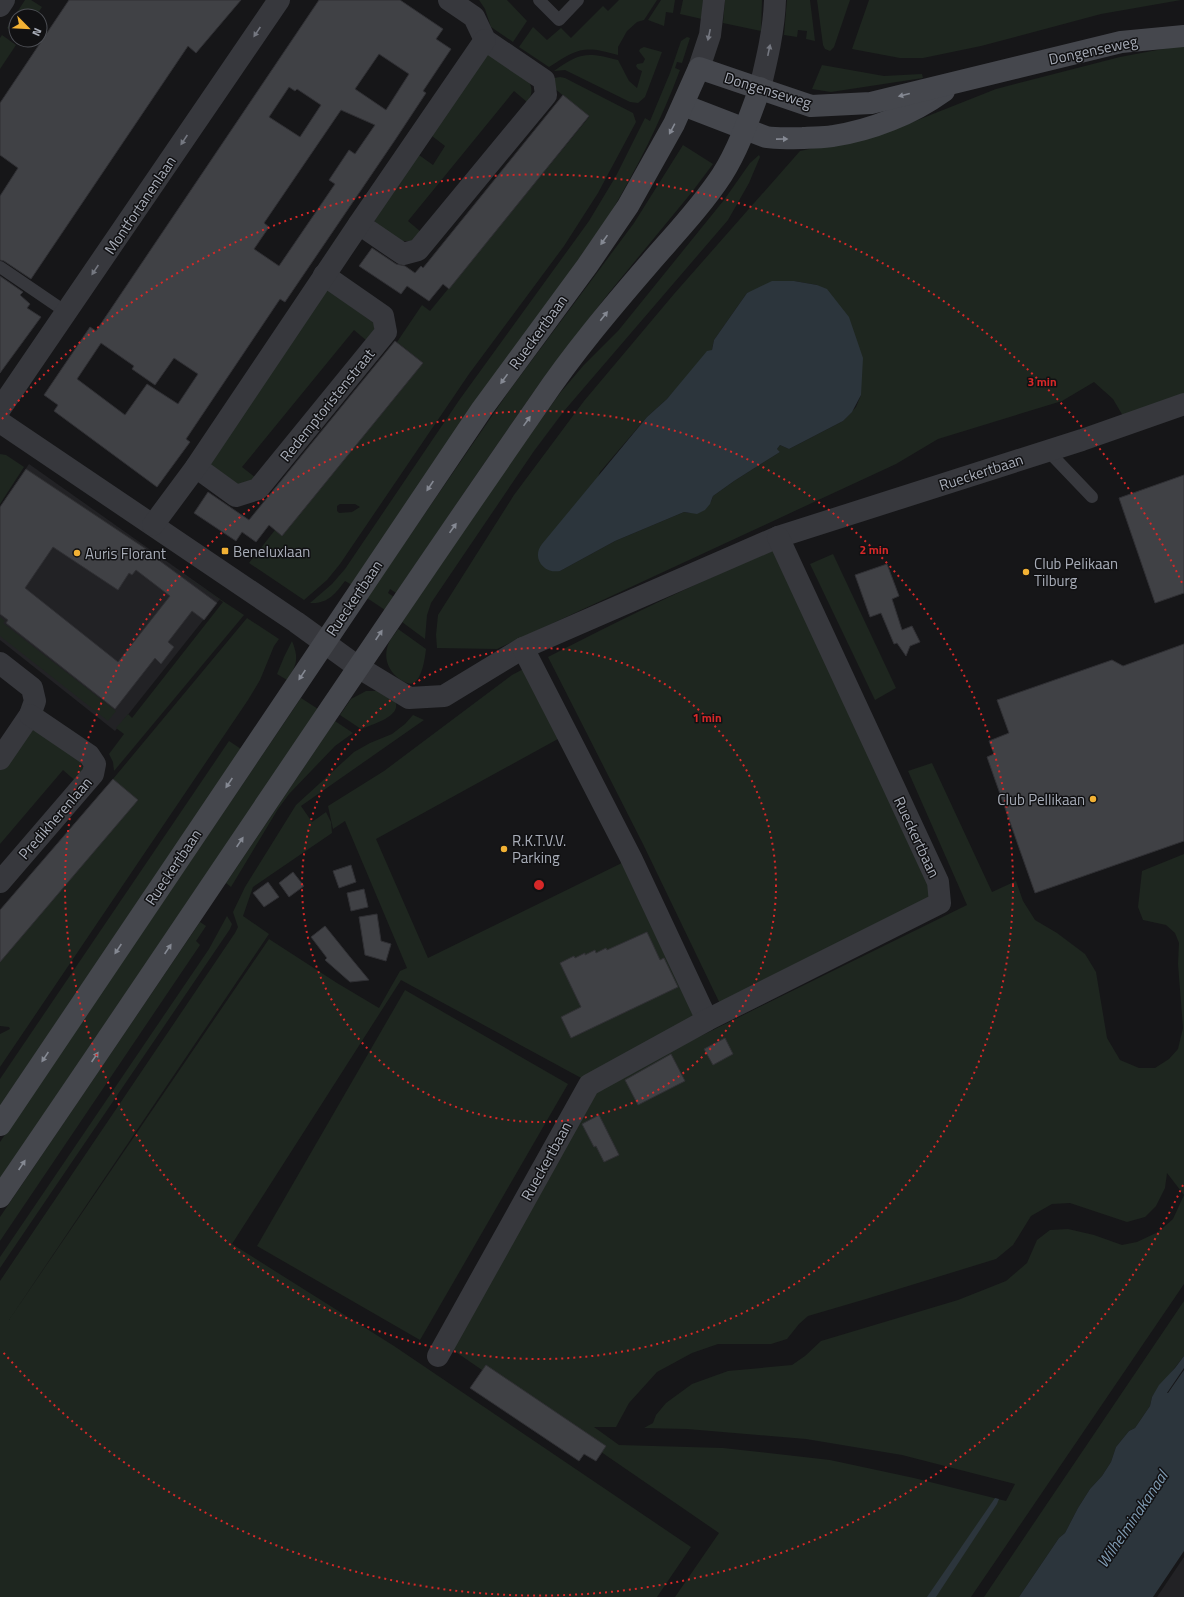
<svg xmlns="http://www.w3.org/2000/svg" width="1184" height="1597" font-family="'Titillium Web',sans-serif">
	<style>
		.built { fill: #222225 }
		.green { fill: #1e261f; fill-rule: evenodd }
		.water { fill: #2c353c }
		.building { fill: #404145; stroke: #303034; fill-rule: evenodd }
		.lines { fill: none; stroke-linecap: round; stroke-linejoin: round }
		.service { stroke: #37383d; stroke-width: 12 }
		.minor { stroke: #37383d; stroke-width: 22 }
		.tertiary { stroke: #37383d; stroke-width: 22 }
		.secondary { stroke: #45474d; stroke-width: 22 }
		.oneway { fill: #757881 }
		.oneway2 { fill: #858993 }
		.ring { fill: none; stroke: #d62828; stroke-width: 2; stroke-dasharray: 2 4 }
		.poi-dot { fill: #f2b134; stroke: #111113; stroke-width: 1.5 }
		.labels { text-anchor: middle; dominant-baseline: central; stroke-width: 3; stroke-linejoin: round; paint-order: stroke }
		.street-label { font-size: 15px; fill: #a8adb8; stroke: #111113 }
		.poi-label { font-size: 15px; fill: #a8adb8; stroke: #111113; text-anchor: start }
		.water-label { font-size: 16px; font-style: italic; fill: #7f9bb3; stroke: #111113 }
		.centre { fill: #d62828; stroke: #111113; stroke-width: 2 }
		.ring-label { font-size: 12px; text-anchor: middle; font-weight: bold; fill: #d62828; stroke: #111113; stroke-width: 3; stroke-linejoin: round; paint-order: stroke }
	</style>
	<rect width="100%" height="100%" fill="#161618"/>
	<g class="built">
		<polygon points="29,464 220,599 115,731 0,640 0,507"/>
		<polygon points="1184,1557 1184,1597 1157,1597"/>
	</g>
	<g class="green">
		<polygon points="25,0 31,0 42,7 36,16 16,16 16,33 7,28"/>
		<polygon points="479,0 507,0 527,21 513,42 491,27 485,9"/>
		<path d="M619 0H657L644 20 637 22 627 31 618 47V55C584 45 578 48 549 67L519 47 533 27 547 40 561 28 571 38 603 6 608 11Z"/>
		<polygon points="661,0 675,0 673,13 666,12 664,26 648,20"/>
		<polygon points="683,0 703,0 702,19 680,14"/>
		<polygon points="725,0 762,0 761,31 723,23"/>
		<polygon points="787,0 810,0 815,41 806,39 807,31 798,30 797,37 784,35"/>
		<polygon points="817,0 850,0 834,47 830,51 825,49 823,45"/>
		<polygon points="869,0 1181,0 1101,14 981,46 923,58 900,58 852,49"/>
		<polygon points="2,35 16,45 0,69 0,38"/>
		<path d="M687 37 690 38 682 63 677 62 675 68 680 70C661 121 637 168 610 214L352 585 345 581C335 594 328 604 310 603L332 584 345 569 460 399 589 221 616 176 645 118 650 121 670 73 681 41Z"/>
		<path d="M1184 45V394L1123 416 1113 399 1094 382 1062 401 938 439 896 464 497 649 437 648 436 635 438 615 514 495 584 401 674 294 800 151 890 131 996 89 1120 57ZM794 281 817 285 861 376V395L856 407 843 421 789 449 780 445 777 449 780 452 734 481 713 496C710 509 696 516 684 512L615 541 560 571 600 472 647 417 667 399 712 350 714 340 747 293Z"/>
		<path d="M644 47 662 52 645 97 638 103 630 102 565 70 554 71C580 52 587 52 618 60L629 81 637 88 642 71 638 69 636 66 637 64 643 63 645 59 639 51 640 49Z"/>
		<path d="M488 54 529 82C533 89 532 95 527 102L514 91 408 221 421 232 412 241H402L375 223 374 217 375 214 482 56ZM432 136 445 146 433 165 419 155Z"/>
		<polygon points="822,65 884,76 922,74 923,78 831,92 812,89"/>
		<path d="M560 77 565 78 633 113 636 122 598 193 564 246 469 374 340 564 327 580 304 600 249 563 275 530 282 536 423 363 397 342 422 305 430 311 589 117 554 88V78ZM340 504H355L360 507 352 512 339 513 337 511V506Z"/>
		<polygon points="683,145 713,164 692,192 608,294 542,380 481,468 396,593 390,589 388,593 394,597 385,610 367,598 509,391 634,223"/>
		<polygon points="759,155 760,157 749,183 728,220 564,411 534,451 431,603 427,615 425,639 402,622 503,473 560,393 583,366 618,331 724,200 750,163"/>
		<polygon points="327,289 374,323 374,330 367,341 354,330 242,467 256,478 240,487 208,463"/>
		<polygon points="0,454 6,455 24,467 0,504"/>
		<path d="M787 545 948 896 723 1010 643 844 548 657C626 617 705 578 787 545Z"/>
		<polygon points="833,554 896,688 875,700 810,564"/>
		<polygon points="165,563 244,615 114,771 113,762 109,754 124,734 116,728 128,714 132,718 223,602"/>
		<polygon points="0,617 5,621 3,623 116,711 108,721 0,636"/>
		<polygon points="247,618 279,639 274,646 260,680 248,700 0,1067 0,1034 10,1029 9,1027 0,1026 0,962 113,779"/>
		<path d="M398 629 426 649C425 658 422 680 413 683 409 685 405 682 401 680 389 672 383 659 388 645 390 639 395 634 398 629Z"/>
		<path d="M292 641C299 658 297 665 287 680L277 674 284 657Z"/>
		<polygon points="531,665 567,734 376,839 428,958 632,858 707,1019 583,1079 401,980 232,1244 394,1346 691,1547 657,1597 0,1597 0,1281 235,933 238,927 233,912 245,887 296,805 354,752 370,743 392,734 405,724 413,715 424,720 301,806 312,822 326,812 331,822 332,833 253,887 243,916 269,934 9,1320 269,939 337,983 379,1008 400,971 407,968 345,821 333,829 328,806 384,771 512,675"/>
		<path d="M366 691H377L395 701C403 716 371 725 361 729L340 715 351 699Z"/>
		<polygon points="301,698 318,709 0,1179 0,1142"/>
		<polygon points="335,721 353,733 335,746 289,794 278,809 231,887 226,883"/>
		<polygon points="30,728 78,758 84,769 78,783 63,770 0,844 0,769"/>
		<polygon points="229,741 241,749 0,1106 0,1079"/>
		<path d="M932 763 992 892 1016 881 1023 901 1035 920 1057 933 1085 954 1096 972 1107 1038 1120 1060 1139 1068H1155L1169 1059 1178 1049 1183 1028 1178 964 1179 943 1175 933 1166 925 1143 920 1138 907 1142 871 1184 854V1284L971 1597H675L719 1533 450 1348 593 1089 967 905 908 771ZM1167 1173 1184 1195 1173 1219 1158 1232 1137 1242 1122 1245 1094 1235 1068 1229 1050 1230 1037 1240 1027 1263 1006 1281 958 1300 821 1341 805 1356 792 1365 728 1371 692 1384 666 1403 656 1415 653 1423 644 1428 687 1429 806 1439 902 1455 1015 1484 1006 1501 914 1478 830 1460 723 1448 619 1445 594 1427H616L629 1403 657 1372 692 1353 718 1344H771L787 1339 799 1324 808 1316 866 1299 996 1259 1013 1245 1031 1216 1052 1204 1070 1203 1127 1222 1145 1217 1156 1206 1165 1188Z"/>
		<polygon points="227,916 232,924 230,929 0,1268 0,1257 209,949"/>
		<polygon points="200,922 206,926 196,941 200,945 0,1241 0,1217"/>
		<polygon points="405,990 568,1084 420,1340 257,1246"/>
		<polygon points="1184,1301 1184,1356 1152,1397 1150,1406 1135,1428 1129,1431 1116,1447 1111,1462 1102,1476 1090,1489 1078,1508 1065,1533 1059,1538 1019,1597 984,1597"/>
	</g>
	<g class="water">
		<path d="M772 281H794L817 285 827 289 849 317 863 358 861 395 852 412 843 421 789 449 780 445 777 449 780 452 734 481 713 496 710 504 705 510 697 514 684 512 615 541 560 571C544 574 531 558 542 544L647 417 667 399 707 351 712 350 714 340 747 293Z"/>
		<polygon points="1184,1356 1184,1368 1167,1393 1168,1393 1184,1370 1184,1551 1153,1597 1019,1597 1059,1538 1065,1533 1078,1508 1090,1489 1102,1476 1111,1462 1116,1447 1129,1431 1135,1428 1150,1406 1152,1397 1159,1385 1175,1368"/>
		<polygon points="995,1498 999,1499 997,1504 936,1597 927,1597"/>
	</g>
	<g class="building">
		<polygon points="69,0 241,0 196,53 188,46 31,279 4,261 0,260 0,196 18,168 0,155 0,103"/>
		<path d="M319 0H400L443 29 436 39 451 49 423 91 426 93 395 140 285 302 280 299 186 439 190 442 157 487 54 411 58 405 44 395 90 327 96 331ZM379 54 409 74 386 110 355 89ZM289 87 295 91 297 89 321 105 300 137 269 117ZM341 110 375 125 355 154 349 150 329 180 335 184 279 266 254 249 269 227 264 223ZM101 343 134 366 132 369 155 385 174 358 198 374 178 404 147 384 125 415 77 379Z"/>
		<polygon points="563,95 589,116 449,289 443,284 429,301 407,286 401,294 359,266 372,248 396,264 405,266 415,273 421,266 423,268"/>
		<polygon points="0,276 23,292 20,295 30,304 27,308 41,317 0,373"/>
		<polygon points="395,341 423,363 282,536 269,525 256,542 242,532 236,541 194,513 208,492 249,520"/>
		<path d="M26 469 146 549 145 550 217 603 204 620 192 611 168 642 174 647 161 664 155 658 115 709 6 623 8 620 0 614V507ZM53 547 118 590 129 573 132 575 136 570 170 596 118 662 25 588Z"/>
		<polygon points="1184,475 1184,593 1155,603 1119,498"/>
		<polygon points="887,564 899,596 892,599 902,630 912,626 920,642 910,646 906,656 897,643 894,644 881,613 870,617 855,575"/>
		<polygon points="1184,644 1184,841 1035,893 987,757 994,754 989,741 1009,733 997,700 1112,660 1123,666"/>
		<polygon points="113,779 138,800 0,962 0,910"/>
		<polygon points="351,865 356,882 339,888 333,871"/>
		<polygon points="293,872 304,886 289,897 279,883"/>
		<polygon points="268,882 279,897 264,907 253,893"/>
		<polygon points="364,889 368,907 351,911 347,893"/>
		<polygon points="377,914 381,941 391,944 386,961 365,955 359,917"/>
		<polygon points="325,926 350,957 369,980 350,982 325,960 327,958 311,937"/>
		<polygon points="647,932 660,960 664,958 678,987 571,1038 561,1017 581,1007 560,963 574,956 575,958 585,953 585,955 595,950 596,953 606,948 607,950"/>
		<polygon points="725,1038 733,1054 713,1065 704,1049"/>
		<polygon points="671,1054 685,1081 638,1105 625,1080"/>
		<polygon points="599,1115 619,1155 604,1162 596,1146 594,1147 582,1124"/>
		<polygon points="486,1365 606,1446 596,1461 584,1454 579,1461 470,1388"/>
	</g>
	<g class="lines">
		<g class="service">
			<polyline points="539,0 559,20 578,0"/>
			<polyline points="0,267 66,312"/>
			<polyline points="1048,451 1092,497"/>
		</g>
		<g class="minor">
			<polyline points="0,6 4,0"/>
			<polyline points="359,224 403,254 418,250 546,95 544,80 485,40 474,17 449,0"/>
			<polyline points="0,409 279,0"/>
			<polyline points="0,422 296,622 358,667 409,698 444,696 523,648 778,537 1082,440 1184,404"/>
			<polyline points="196,467 236,496 258,489 386,332 383,316 324,275"/>
			<polyline points="153,525 196,467 359,224 485,40"/>
			<polyline points="523,648 631,858 707,1020"/>
			<polyline points="0,663 32,688 35,701 30,715 0,759"/>
			<polyline points="0,882 93,774 95,764 89,755 30,715"/>
			<polyline points="438,1356 589,1085 707,1020 940,903 938,882 778,537"/>
		</g>
		<g class="tertiary">
			<polyline points="699,68 710,35 714,0"/>
			<path d="M760 88C767 59 774 30 775 0"/>
		</g>
		<g class="secondary">
			<path d="M683 105 766 137C778 139 790 138 803 138 813 137 823 138 833 136 872 130 912 114 944 91"/>
			<polyline points="0,1125 482,409 587,266 628,206 674,124 699,68 811,106 871,103 1121,42 1184,36"/>
			<path d="M0 1197C181 933 357 665 540 402 573 353 611 308 649 264 674 235 701 207 722 175 739 148 749 118 760 88"/>
		</g>
	</g>
	<defs><path id="oneway-solid" d="M-6-.8H1V-3.2L6.5 0L1 3.2V.8H-6Z"/></defs>
	<g class="oneway">
		<use href="#oneway-solid" transform="translate(257 32) rotate(124)"/>
		<use href="#oneway-solid" transform="translate(709 35) rotate(102)"/>
		<use href="#oneway-solid" transform="translate(769 50) rotate(-78)"/>
		<use href="#oneway-solid" transform="translate(184 140) rotate(124)"/>
		<use href="#oneway-solid" transform="translate(95 270) rotate(124)"/>
	</g>
	<g class="oneway2">
		<use href="#oneway-solid" transform="translate(904 95) rotate(166)"/>
		<use href="#oneway-solid" transform="translate(672 129) rotate(118)"/>
		<use href="#oneway-solid" transform="translate(782 139) rotate(-1)"/>
		<use href="#oneway-solid" transform="translate(604 240) rotate(125)"/>
		<use href="#oneway-solid" transform="translate(604 316) rotate(-52)"/>
		<use href="#oneway-solid" transform="translate(504 379) rotate(126)"/>
		<use href="#oneway-solid" transform="translate(527 421) rotate(-55)"/>
		<use href="#oneway-solid" transform="translate(430 486) rotate(124)"/>
		<use href="#oneway-solid" transform="translate(453 528) rotate(-55)"/>
		<use href="#oneway-solid" transform="translate(379 635) rotate(-56)"/>
		<use href="#oneway-solid" transform="translate(302 675) rotate(124)"/>
		<use href="#oneway-solid" transform="translate(229 783) rotate(124)"/>
		<use href="#oneway-solid" transform="translate(240 842) rotate(-56)"/>
		<use href="#oneway-solid" transform="translate(118 949) rotate(124)"/>
		<use href="#oneway-solid" transform="translate(168 949) rotate(-56)"/>
		<use href="#oneway-solid" transform="translate(45 1057) rotate(124)"/>
		<use href="#oneway-solid" transform="translate(95 1057) rotate(-56)"/>
		<use href="#oneway-solid" transform="translate(22 1165) rotate(-56)"/>
	</g>
	<g class="ring">
		<circle cx="539" cy="885" r="237"/>
		<circle cx="539" cy="885" r="474"/>
		<path d="M1183 1185A711 711 0 0 1 2 1351M2 419A711 711 0 0 1 1183 585"/>
	</g>
	<g class="poi-dot">
		<rect x="221" y="547" width="8" height="8" rx="2"/>
		<circle cx="77" cy="553" r="4"/>
		<circle cx="1026" cy="572" r="4"/>
		<circle cx="1093" cy="799" r="4"/>
		<circle cx="504" cy="849" r="4"/>
	</g>
	<g class="labels">
		<g class="street-label">
			<text transform="translate(1093 50) rotate(-12)">Dongenseweg</text>
			<text transform="translate(768 90) rotate(17)">Dongenseweg</text>
			<text transform="translate(140 205) rotate(-56)">Montfortanenlaan</text>
			<text transform="translate(538 332) rotate(-54)">Rueckertbaan</text>
			<text transform="translate(327 405) rotate(-51)">Redemptoristenstraat</text>
			<text transform="translate(981 472) rotate(-18)">Rueckertbaan</text>
			<text transform="translate(354 598) rotate(-56)">Rueckertbaan</text>
			<text transform="translate(55 818) rotate(-49)">Predikherenlaan</text>
			<text transform="translate(917 837) rotate(65)">Rueckertbaan</text>
			<text transform="translate(173 867) rotate(-56)">Rueckertbaan</text>
			<text transform="translate(546 1161) rotate(-61)">Rueckertbaan</text>
		</g>
		<g class="poi-label">
			<text x="233" y="551">Beneluxlaan</text>
			<text x="85" y="553">Auris Florant</text>
			<text x="1034" y="563">Club Pelikaan<tspan x="1034" dy="17">Tilburg</tspan></text>
			<text x="1085" y="799" text-anchor="end">Club Pellikaan</text>
			<text x="512" y="840">R.K.T.V.V.<tspan x="512" dy="17">Parking</tspan></text>
		</g>
		<g class="water-label">
			<text transform="translate(1132 1519) rotate(-56)">Wilhelminakanaal</text>
		</g>
	</g>
	<circle cx="539" cy="885" r="6" class="centre"/>
	<g class="ring-label">
		<text x="1042" y="386">3 min</text>
		<text x="874" y="554">2 min</text>
		<text x="707" y="722">1 min</text>
	</g>
	<g transform="translate(28 28) rotate(114)"><circle r="19" fill="#111113" stroke="#4d4f55"/>
	<path d="M0-3L7 15L0 10L-7 15Z" fill="#f2b134"/>
	<text y="-6" font-size="11" font-weight="bold" text-anchor="middle" fill="#a8adb8">N</text>
	</g>
</svg>
